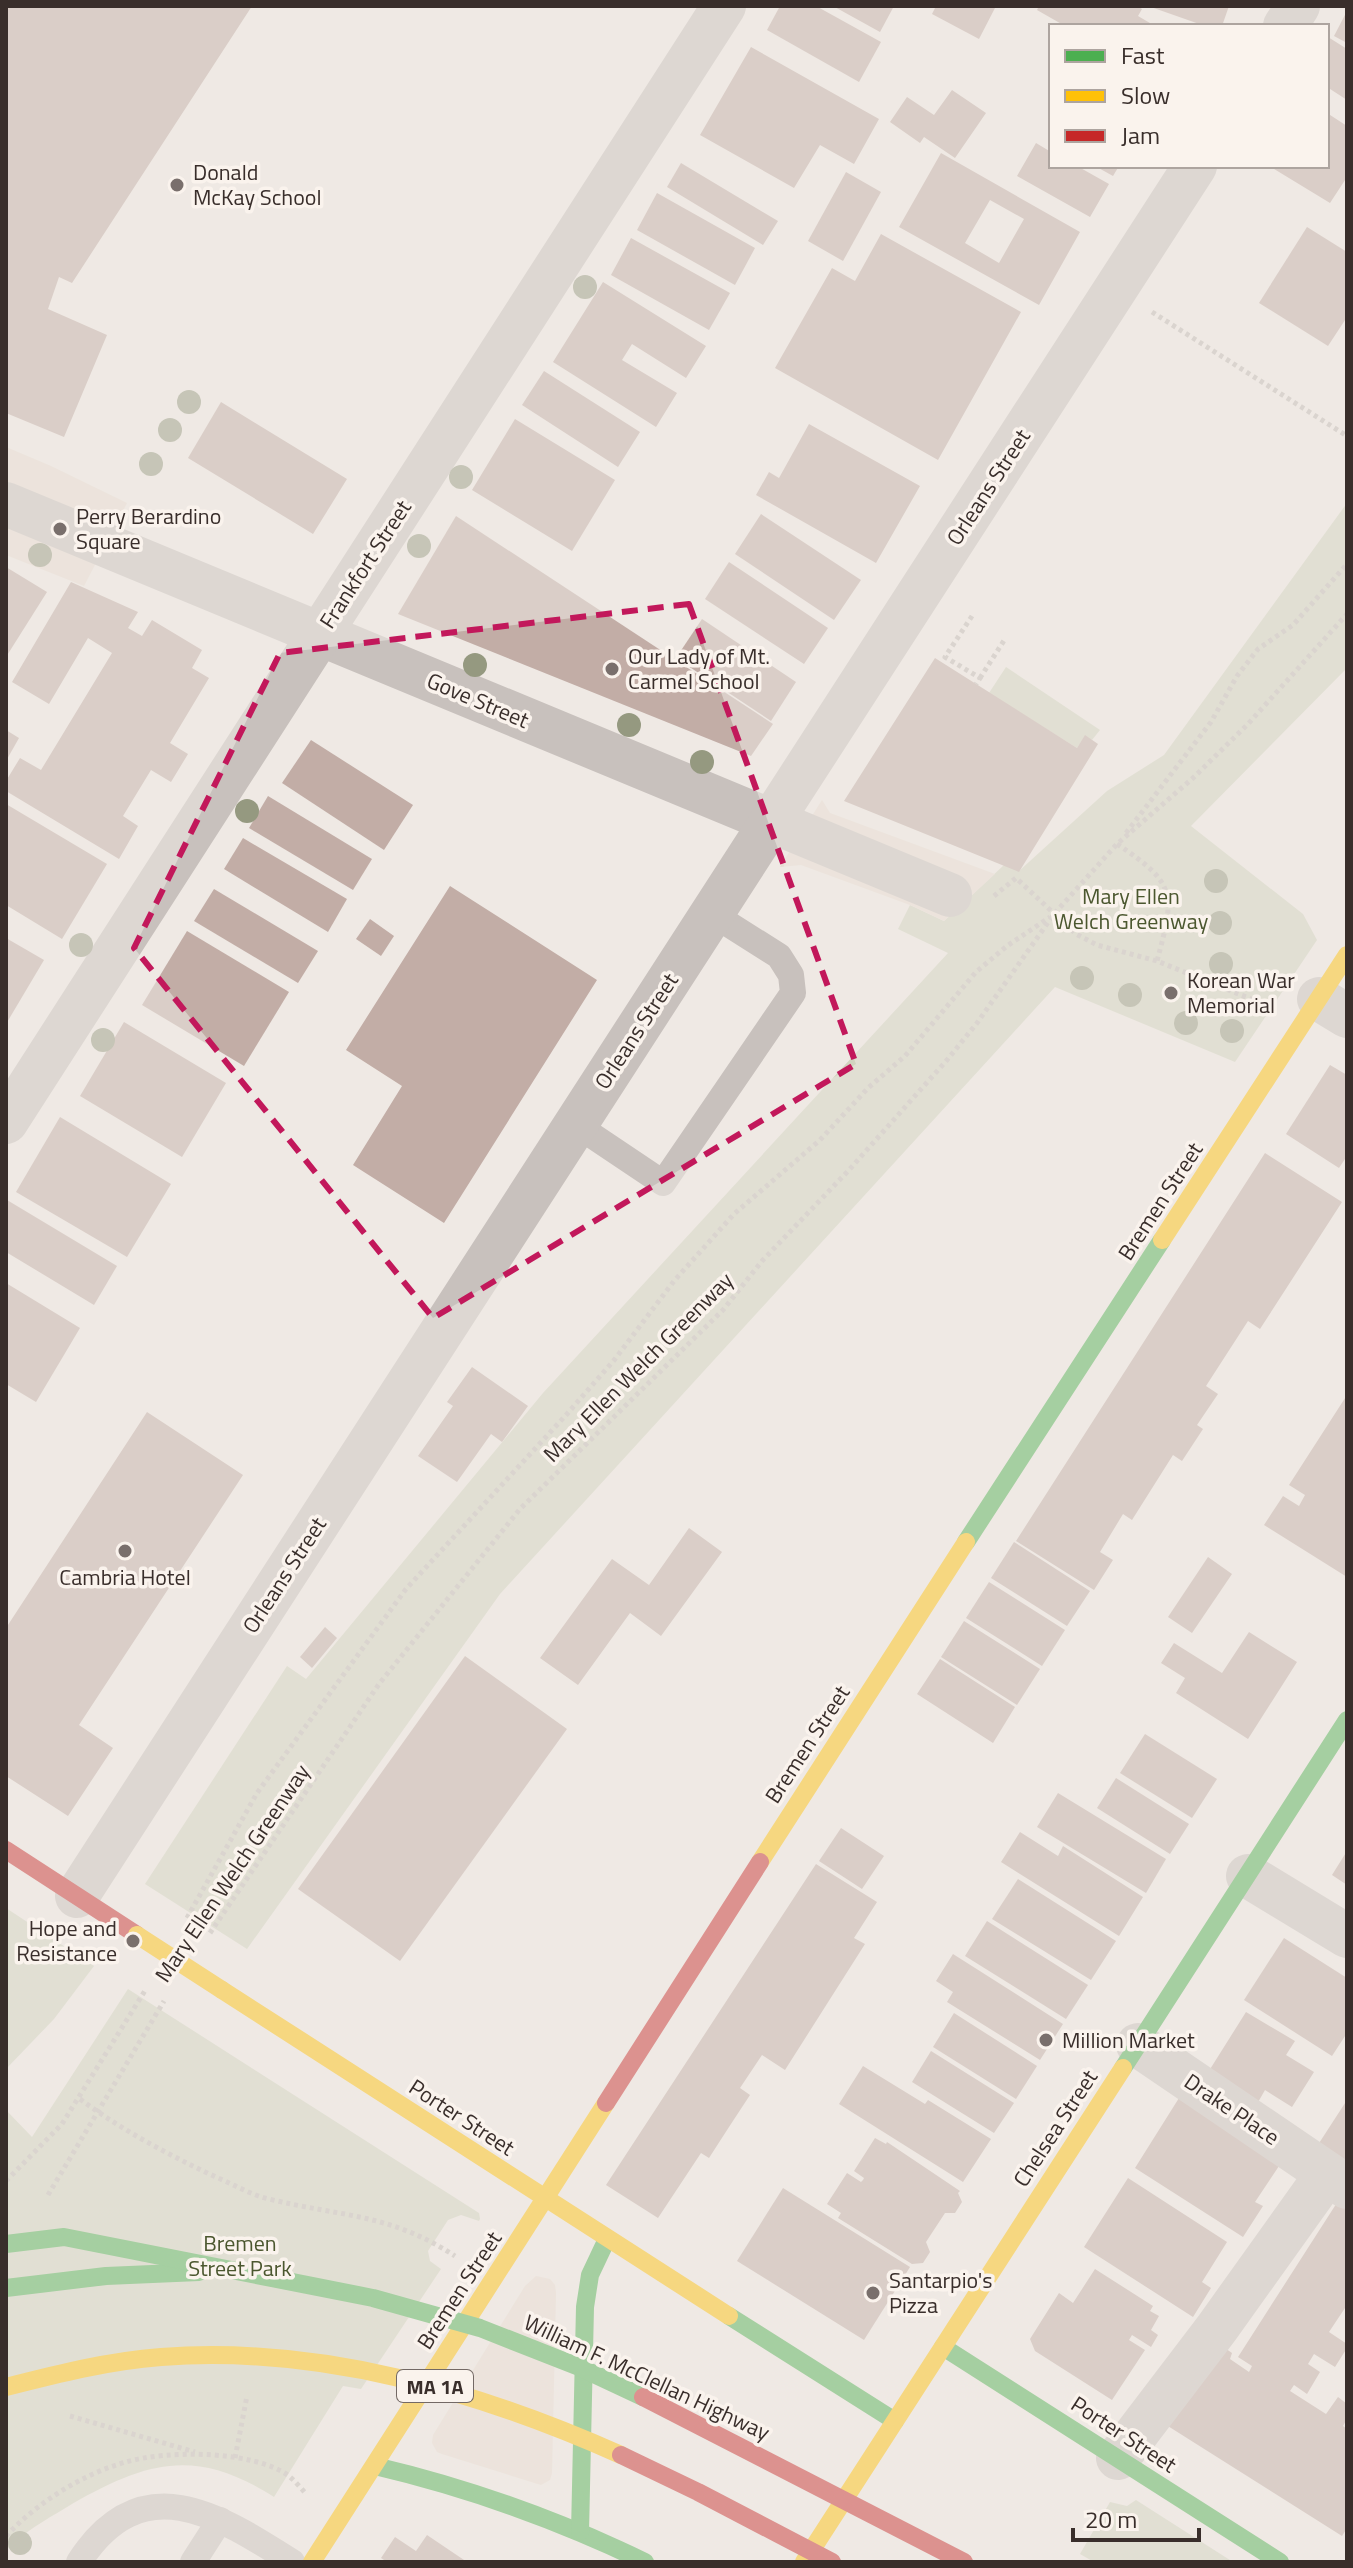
<svg xmlns="http://www.w3.org/2000/svg" width="1353" height="2568" font-family="'Titillium Web',sans-serif">
	<style>
		.green { fill: #d1d3bf }
		.plaza { fill: #e8dcd2 }
		.building { fill: #c2ada6; fill-rule: evenodd }
		.lines { fill: none; stroke-linecap: round; stroke-linejoin: round }
		.path { stroke: #c1bab5; stroke-width: 5; stroke-dasharray: 4 4; stroke-linecap: butt }
		.lane { stroke: #c8c1bd; stroke-width: 26 }
		.street { stroke: #c8c1bd; stroke-width: 44 }
		.fast { stroke: #4caf50; stroke-width: 18 }
		.slow { stroke: #ffc107; stroke-width: 18 }
		.jam { stroke: #c62828; stroke-width: 18 }
		.fast-bridge { stroke: #4caf50; stroke-width: 18 }
		.slow-bridge { stroke: #ffc107; stroke-width: 18 }
		.jam-bridge { stroke: #c62828; stroke-width: 18 }
		.tree { fill: #959980 }
		.marked { fill: none; stroke: #c2185b; stroke-width: 6; stroke-dasharray: 16 10; stroke-linejoin: round }
		.poi-dot { fill: #796f6c; stroke: #faf3ed; stroke-width: 3 }
		.labels { text-anchor: middle; dominant-baseline: central; stroke-width: 7; stroke-linejoin: round; paint-order: stroke }
		.shield { fill: #faf3ed; stroke: #736965; stroke-width: 2 }
		.shield-label { font-size: 20px; font-weight: bold; fill: #392e2b }
		.poi-label { font-size: 22px; fill: #392e2b; stroke: #faf3ed; text-anchor: start }
		.street-label { font-size: 22px; fill: #392e2b; stroke: #faf3ed }
		.park-label { font-size: 22px; fill: #4b572f; stroke: #faf3ed }
	</style>
	<rect width="100%" height="100%" fill="#efe9e4"/>
	<g class="green">
		<polygon points="1347,503 1347,668 1191,826 1303,914 1317,940 1235,1062 1055,987 500,1594 247,1949 145,1884 287,1666 306,1679 543,1393 948,953 898,929 910,905 944,921 1004,865 1019,871 1107,791 1164,755"/>
		<polygon points="1006,667 1100,730 1092,740 1085,736 1077,748 989,693"/>
		<polygon points="6,1908 94,1966 54,2019 6,2069"/>
		<path d="M128 1989 479 2213 480 2219 479 2221 461 2215 448 2220 428 2251 430 2261 441 2269 361 2389 343 2386 274 2497C197 2448 149 2460 72 2504 49 2518 25 2531 6 2550V2110L32 2137Z"/>
		<polygon points="1136,2500 1233,2562 1094,2562 1080,2554 1110,2502 1127,2506"/>
	</g>
	<g class="plaza">
		<polygon points="6,447 51,466 127,503 84,586 6,555"/>
		<polygon points="822,800 830,813 995,874 944,921 910,905 801,865 780,867"/>
		<polygon points="536,2276 550,2279 555,2285 556,2293 552,2473 550,2480 541,2485 442,2454 437,2452 432,2443 433,2435 525,2286"/>
	</g>
	<g class="building">
		<polygon points="6,6 252,6 72,283 59,277 48,309 107,335 64,437 6,413"/>
		<polygon points="780,6 816,6 881,42 859,82 767,30"/>
		<polygon points="833,6 894,6 880,32"/>
		<polygon points="936,6 996,6 979,39 932,14"/>
		<polygon points="1039,6 1137,6 1142,9 1138,16 1155,26 1065,26 1037,10"/>
		<polygon points="1148,6 1229,6 1222,26 1205,26"/>
		<polygon points="1347,11 1347,43 1334,36"/>
		<polygon points="1328,37 1347,49 1347,100 1327,87"/>
		<polygon points="751,47 879,119 854,164 820,145 794,188 700,135"/>
		<polygon points="952,90 986,113 955,158 924,137 920,143 890,122 907,97 934,115"/>
		<polygon points="1327,113 1347,126 1347,177 1330,203 1269,166 1327,166"/>
		<polygon points="1036,143 1051,152 1051,166 1077,166 1109,184 1090,217 1017,176"/>
		<path d="M941 153 1080 232 1039 305 899 227ZM990 200 1024 219 999 263 965 243Z"/>
		<polygon points="681,163 778,221 763,245 667,187"/>
		<polygon points="1095,166 1119,166 1113,176"/>
		<polygon points="846,172 881,192 843,261 808,241"/>
		<polygon points="657,193 755,248 735,285 637,230"/>
		<polygon points="1307,227 1347,252 1347,317 1328,346 1259,303"/>
		<polygon points="881,234 1021,312 938,460 775,368 832,268 855,281"/>
		<polygon points="631,238 730,293 709,330 611,275"/>
		<polygon points="603,282 706,346 686,378 632,344 622,360 677,393 656,427 553,362"/>
		<polygon points="544,371 640,432 618,467 522,405"/>
		<polygon points="221,402 347,479 313,534 188,458"/>
		<polygon points="515,419 615,480 572,551 472,490"/>
		<polygon points="809,424 920,486 876,563 756,495 769,472 779,478"/>
		<polygon points="761,514 861,580 834,620 735,554"/>
		<polygon points="456,516 773,724 751,756 398,614"/>
		<polygon points="729,562 828,628 804,664 705,599"/>
		<polygon points="6,567 47,592 6,657"/>
		<polygon points="71,582 138,612 128,628 142,636 152,620 202,650 192,668 209,678 170,743 188,754 171,782 151,770 123,816 138,826 119,859 6,791 6,781 20,758 41,770 112,653 88,638 49,704 12,682"/>
		<polygon points="702,619 796,682 771,721 676,658"/>
		<polygon points="935,658 1077,748 1085,735 1098,744 1019,872 844,801"/>
		<polygon points="6,730 19,738 6,761"/>
		<polygon points="311,740 413,805 384,850 282,783"/>
		<polygon points="268,796 372,859 353,890 249,828"/>
		<polygon points="6,804 107,864 62,939 6,905"/>
		<polygon points="243,838 347,899 328,932 224,869"/>
		<polygon points="450,886 597,980 444,1223 353,1165 402,1086 346,1050"/>
		<polygon points="214,889 318,951 298,983 194,921"/>
		<polygon points="370,919 394,936 381,956 356,939"/>
		<polygon points="187,931 289,992 244,1066 142,1005"/>
		<polygon points="6,938 44,960 6,1024"/>
		<polygon points="124,1022 226,1083 182,1157 80,1096"/>
		<polygon points="1330,1065 1347,1075 1347,1156 1339,1168 1286,1134"/>
		<polygon points="60,1117 171,1184 127,1257 16,1192"/>
		<polygon points="1265,1153 1342,1202 1260,1329 1248,1321 1206,1386 1218,1394 1197,1425 1203,1429 1182,1461 1173,1455 1132,1520 1123,1514 1100,1552 1113,1560 1094,1590 1016,1541"/>
		<polygon points="7,1200 117,1266 94,1305 6,1252"/>
		<polygon points="6,1283 80,1328 36,1402 6,1384"/>
		<polygon points="472,1367 528,1406 502,1442 491,1434 457,1482 418,1456 453,1406 447,1402"/>
		<polygon points="1347,1395 1347,1577 1264,1525 1283,1496 1299,1506 1305,1495 1289,1485"/>
		<polygon points="147,1412 243,1475 79,1725 113,1748 68,1816 6,1776 6,1628"/>
		<polygon points="689,1528 722,1552 661,1636 630,1613 578,1685 540,1658 612,1559 649,1585"/>
		<polygon points="1014,1542 1090,1591 1067,1626 991,1578"/>
		<polygon points="1208,1557 1232,1574 1192,1633 1168,1617"/>
		<polygon points="989,1582 1065,1630 1042,1666 966,1618"/>
		<polygon points="964,1621 1040,1669 1017,1705 941,1657"/>
		<polygon points="325,1627 337,1638 312,1668 300,1657"/>
		<polygon points="1249,1632 1297,1662 1248,1739 1176,1693 1185,1678 1161,1663 1174,1643 1222,1673"/>
		<polygon points="465,1656 567,1729 400,1961 298,1889"/>
		<polygon points="940,1659 1015,1707 993,1743 917,1694"/>
		<polygon points="1145,1734 1217,1779 1192,1818 1120,1773"/>
		<polygon points="1116,1778 1189,1824 1170,1854 1097,1808"/>
		<polygon points="1058,1793 1166,1859 1146,1893 1037,1827"/>
		<polygon points="841,1828 884,1856 862,1889 819,1861"/>
		<polygon points="1020,1832 1058,1856 1063,1846 1143,1897 1119,1936 1001,1862"/>
		<polygon points="1347,1851 1347,1885 1332,1875"/>
		<polygon points="816,1864 877,1902 854,1938 865,1944 785,2070 762,2055 740,2088 750,2095 729,2127 709,2158 701,2153 658,2218 606,2185"/>
		<polygon points="1018,1879 1116,1941 1091,1980 992,1919"/>
		<polygon points="987,1921 1088,1985 1066,2019 965,1956"/>
		<polygon points="1284,1938 1347,1978 1347,2033 1332,2056 1244,2000"/>
		<polygon points="953,1954 1063,2024 1040,2060 947,2002 953,1992 936,1981"/>
		<polygon points="1246,2012 1295,2041 1286,2055 1314,2072 1292,2107 1265,2090 1257,2104 1207,2074"/>
		<polygon points="954,2013 1037,2066 1016,2099 933,2047"/>
		<polygon points="931,2051 1014,2103 994,2133 912,2082"/>
		<polygon points="863,2066 925,2104 928,2100 991,2139 963,2182 839,2104"/>
		<polygon points="1179,2098 1281,2163 1255,2202 1263,2206 1243,2237 1135,2168"/>
		<polygon points="1347,2100 1347,2174 1312,2154"/>
		<polygon points="875,2138 886,2144 887,2142 960,2191 958,2193 962,2202 955,2213 945,2213 926,2242 930,2252 923,2263 912,2264 838,2218 841,2213 827,2204 847,2173 861,2182 863,2180 864,2178 854,2171"/>
		<polygon points="1128,2178 1227,2242 1202,2282 1211,2288 1193,2317 1084,2247"/>
		<polygon points="783,2188 910,2267 864,2340 737,2261"/>
		<polygon points="1340,2198 1347,2203 1347,2305 1329,2332 1347,2344 1347,2348 1335,2367 1314,2354 1308,2364 1320,2372 1307,2394 1294,2385 1290,2391 1326,2414 1338,2397 1347,2404 1347,2419 1343,2426 1347,2429 1347,2528 1342,2536 1152,2416 1203,2333 1232,2353 1230,2359 1249,2372 1252,2366 1238,2357"/>
		<polygon points="1095,2269 1153,2306 1150,2311 1159,2316 1151,2330 1158,2335 1151,2347 1132,2335 1129,2340 1145,2350 1112,2400 1035,2351 1030,2339 1059,2293 1073,2303"/>
		<polygon points="427,2535 467,2562 387,2562 381,2558 395,2537 416,2551"/>
	</g>
	<g class="lines">
		<g class="path">
			<polyline points="1152,312 1347,436"/>
			<polyline points="972,616 945,657 980,678 976,684"/>
			<polyline points="980,678 1005,639"/>
			<polyline points="1126,833 1211,722 1237,676 1258,649 1293,625 1347,564"/>
			<path d="M1117 844C1177 884 1175 894 1157 961"/>
			<polyline points="994,896 1016,878 1076,934 1097,945 1157,961 1266,1005"/>
			<polyline points="187,1918 257,1793 406,1589 567,1414 615,1359 674,1281 734,1214 820,1140 868,1088 905,1056 976,972 1007,946 1050,917"/>
			<polyline points="210,1933 379,1684 520,1509 723,1310 762,1261 849,1170 947,1060 977,1023 1054,914 1117,844 1193,778 1248,724 1347,614"/>
			<path d="M80 2099C123 2131 169 2155 218 2178 235 2185 251 2195 269 2199 342 2217 389 2213 455 2256"/>
			<polyline points="6,2181 62,2124 146,1989"/>
			<polyline points="48,2195 164,2001"/>
			<polyline points="70,2416 195,2452"/>
			<polyline points="235,2458 247,2396"/>
			<path d="M6 2536C37 2503 82 2474 126 2462 167 2450 253 2450 289 2476 295 2481 301 2488 306 2494"/>
		</g>
		<g class="lane">
			<polyline points="575,1124 663,1183 793,993 791,975 779,956 711,913"/>
			<path d="M79 2562C141 2466 217 2514 292 2562"/>
			<polyline points="193,2562 220,2520"/>
		</g>
		<g class="street">
			<polyline points="1285,26 1298,6"/>
			<polyline points="6,504 950,895"/>
			<polyline points="1319,999 1347,1016"/>
			<polyline points="6,1122 724,6"/>
			<polyline points="1248,1876 1347,1936"/>
			<polyline points="77,1896 1195,166"/>
			<polyline points="1138,2045 1347,2187"/>
			<polyline points="1118,2458 1217,2328 1327,2174"/>
		</g>
		<g class="fast">
			<polyline points="966,1542 1162,1240"/>
			<polyline points="1123,2068 1347,1720"/>
			<polyline points="6,2288 106,2276 199,2272"/>
			<polyline points="729,2316 895,2421"/>
			<polyline points="943,2347 1280,2562"/>
			<path d="M375 2466C469 2488 558 2520 645 2562"/>
			<polyline points="580,2532 585,2307 590,2275 607,2239"/>
		</g>
		<g class="slow">
			<polyline points="1162,1240 1347,955"/>
			<polyline points="760,1862 966,1542"/>
			<polyline points="222,1990 729,2316"/>
			<polyline points="312,2562 606,2103"/>
			<polyline points="804,2562 1123,2068"/>
		</g>
		<g class="jam">
			<polyline points="6,1850 137,1935"/>
			<polyline points="606,2103 760,1862"/>
		</g>
		<polyline class="fast-bridge" points="6,2244 64,2237 373,2298 480,2328 579,2367 643,2397"/>
		<g class="slow-bridge">
			<polyline points="137,1935 222,1990"/>
			<path d="M6 2387C57 2374 108 2361 161 2357 320 2345 477 2391 621 2455"/>
		</g>
		<g class="jam-bridge">
			<polyline points="643,2397 964,2562"/>
			<polyline points="621,2455 698,2492 832,2562"/>
		</g>
	</g>
	<g class="tree">
		<circle cx="585" cy="287" r="12"/>
		<circle cx="189" cy="402" r="12"/>
		<circle cx="170" cy="430" r="12"/>
		<circle cx="151" cy="464" r="12"/>
		<circle cx="461" cy="477" r="12"/>
		<circle cx="419" cy="546" r="12"/>
		<circle cx="40" cy="555" r="12"/>
		<circle cx="475" cy="665" r="12"/>
		<circle cx="629" cy="725" r="12"/>
		<circle cx="702" cy="762" r="12"/>
		<circle cx="247" cy="811" r="12"/>
		<circle cx="1216" cy="881" r="12"/>
		<circle cx="1220" cy="923" r="12"/>
		<circle cx="81" cy="945" r="12"/>
		<circle cx="1221" cy="964" r="12"/>
		<circle cx="1082" cy="978" r="12"/>
		<circle cx="1130" cy="995" r="12"/>
		<circle cx="1186" cy="1023" r="12"/>
		<circle cx="1232" cy="1031" r="12"/>
		<circle cx="103" cy="1040" r="12"/>
		<circle cx="20" cy="2543" r="12"/>
	</g>
	<path d="M0 0H1353V2568H0ZM689 604 856 1064 433 1318 134 948 280 653Z" fill="#efe9e4" fill-opacity=".55" fill-rule="evenodd"/>
	<path class="marked" d="M689 604 856 1064 433 1318 134 948 280 653Z"/>
	<g class="poi-dot">
		<circle cx="177" cy="185" r="8"/>
		<circle cx="60" cy="529" r="8"/>
		<circle cx="612" cy="669" r="8"/>
		<circle cx="1171" cy="993" r="8"/>
		<circle cx="125" cy="1551" r="8"/>
		<circle cx="133" cy="1941" r="8"/>
		<circle cx="1046" cy="2040" r="8"/>
		<circle cx="873" cy="2293" r="8"/>
	</g>
	<g class="labels">
		<rect class="shield" x="397" y="2370" width="76" height="32" rx="6"/>
		<g class="shield-label">
			<text x="435" y="2386">MA 1A</text>
		</g>
		<g class="poi-label">
			<text x="193" y="172">Donald<tspan x="193" dy="25">McKay School</tspan></text>
			<text x="76" y="516">Perry Berardino<tspan x="76" dy="25">Square</tspan></text>
			<text x="628" y="656">Our Lady of Mt.<tspan x="628" dy="25">Carmel School</tspan></text>
			<text x="1187" y="980">Korean War<tspan x="1187" dy="25">Memorial</tspan></text>
			<text x="125" y="1577" text-anchor="middle">Cambria Hotel</text>
			<text x="117" y="1928" text-anchor="end">Hope and<tspan x="117" dy="25">Resistance</tspan></text>
			<text x="1062" y="2040">Million Market</text>
			<text x="889" y="2280">Santarpio's<tspan x="889" dy="25">Pizza</tspan></text>
		</g>
		<g class="street-label">
			<text transform="translate(988 487) rotate(-57)">Orleans Street</text>
			<text transform="translate(365 564) rotate(-57)">Frankfort Street</text>
			<text transform="translate(478 700) rotate(23)">Gove Street</text>
			<text transform="translate(636 1031) rotate(-57)">Orleans Street</text>
			<text transform="translate(1160 1201) rotate(-57)">Bremen Street</text>
			<text transform="translate(638 1367) rotate(-45)">Mary Ellen Welch Greenway</text>
			<text transform="translate(284 1575) rotate(-57)">Orleans Street</text>
			<text transform="translate(807 1744) rotate(-57)">Bremen Street</text>
			<text transform="translate(232 1873) rotate(-56)">Mary Ellen Welch Greenway</text>
			<text transform="translate(1232 2109) rotate(34)">Drake Place</text>
			<text transform="translate(462 2117) rotate(33)">Porter Street</text>
			<text transform="translate(1055 2128) rotate(-57)">Chelsea Street</text>
			<text transform="translate(459 2290) rotate(-57)">Bremen Street</text>
			<text transform="translate(647 2377) rotate(25)">William F. McClellan Highway</text>
			<text transform="translate(1124 2434) rotate(33)">Porter Street</text>
		</g>
		<g class="park-label">
			<text x="1131" y="896">Mary Ellen<tspan x="1131" dy="25">Welch Greenway</tspan></text>
			<text x="240" y="2243">Bremen<tspan x="240" dy="25">Street Park</tspan></text>
		</g>
	</g>
	<rect width="1353" height="2568" fill="none" stroke="#392e2b" stroke-width="16"/>
	<rect x="1049" y="24" width="280" height="144" fill="#faf3ed" stroke="#ada49f" stroke-width="2"/>
	<rect x="1065" y="50" width="40" height="12" fill="#4caf50" stroke="#ada49f" stroke-width="2"/>
	<text x="1121" y="64" font-size="24" fill="#392e2b">Fast</text>
	<rect x="1065" y="90" width="40" height="12" fill="#ffc107" stroke="#ada49f" stroke-width="2"/>
	<text x="1121" y="104" font-size="24" fill="#392e2b">Slow</text>
	<rect x="1065" y="130" width="40" height="12" fill="#c62828" stroke="#ada49f" stroke-width="2"/>
	<text x="1121" y="144" font-size="24" fill="#392e2b">Jam</text>
	<path d="M1073 2528v12h126v-12" fill="none" stroke="#392e2b" stroke-width="4"/>
	<text x="1085" y="2528" font-size="24" fill="#392e2b" stroke="#faf3ed" stroke-width="6" paint-order="stroke">20 m</text>
</svg>
